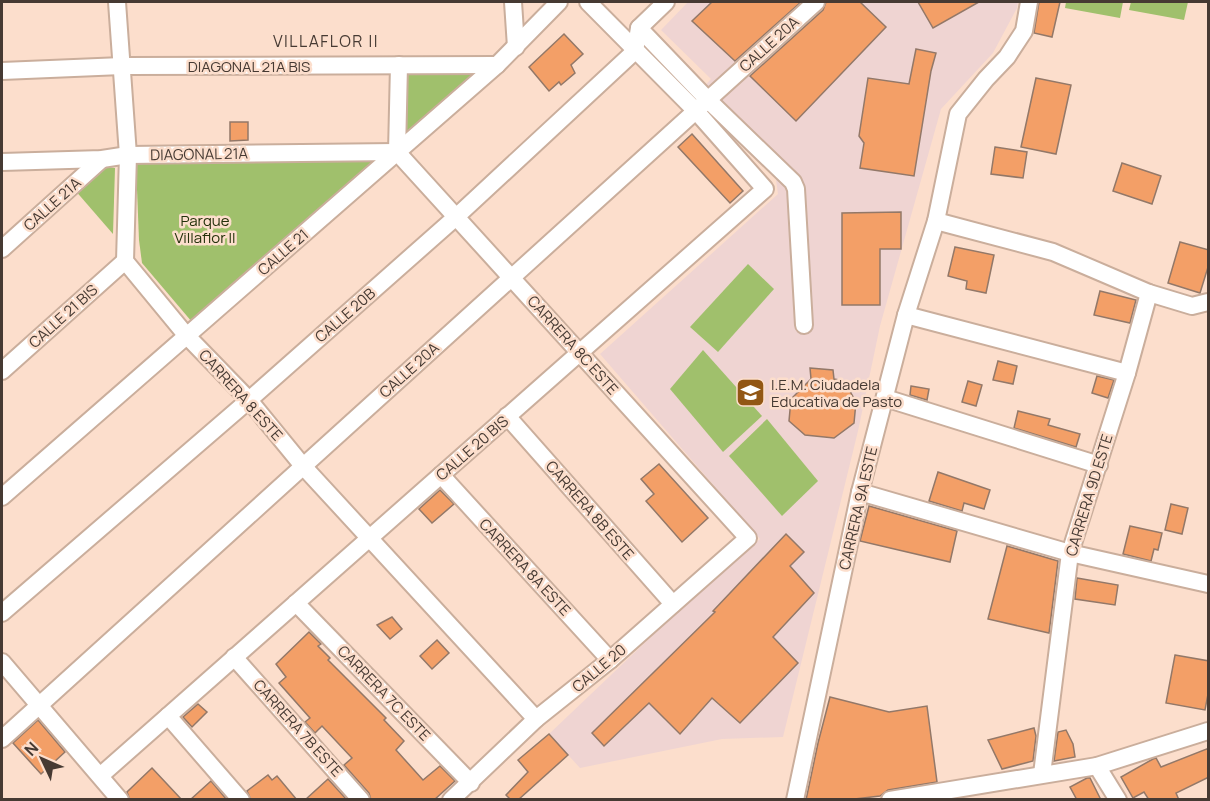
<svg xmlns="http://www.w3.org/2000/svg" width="1210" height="801" font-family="Manrope,sans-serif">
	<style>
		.education { fill: #efd4d2 }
		.green { fill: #a0c06c }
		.building { fill: #f39f67; stroke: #937868; stroke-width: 1.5 }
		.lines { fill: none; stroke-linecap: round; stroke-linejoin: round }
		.street-casing { stroke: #caae9c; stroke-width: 20 }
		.street { stroke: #fff; stroke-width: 16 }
		.labels { text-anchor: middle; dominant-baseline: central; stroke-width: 5; stroke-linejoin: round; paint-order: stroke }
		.street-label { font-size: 15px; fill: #463a33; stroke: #fcdecc }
		.park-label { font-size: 15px; fill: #24310b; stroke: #fcdecc }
		.poi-label { font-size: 15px; fill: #463a33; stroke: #fcdecc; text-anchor: start }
		.neighbourhood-label { font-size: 16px; letter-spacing: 1.5px; fill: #463a33; stroke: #fcdecc }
	</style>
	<rect width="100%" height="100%" fill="#fcdecc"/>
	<polygon class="education" points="688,2 1018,2 1017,8 993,53 941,109 880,326 858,431 783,737 722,739 580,768 549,734 652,636 760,539 600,354 778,194 775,172 701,90 711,79 661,30"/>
	<g class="green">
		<polygon points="1066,2 1123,2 1120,18 1065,8"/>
		<polygon points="1131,2 1188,2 1184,20 1129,10"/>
		<polygon points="491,68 405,141 405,72"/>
		<polygon points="386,156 192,322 142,263 139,240 136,164"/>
		<polygon points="101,166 115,168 113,234 74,189"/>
		<polygon points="748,264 774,289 718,352 690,327"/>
		<polygon points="703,350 762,416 723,452 670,389"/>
		<polygon points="767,419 818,481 782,516 729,456"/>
	</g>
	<g class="building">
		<polygon points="712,2 801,2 735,61 692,21"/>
		<polygon points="826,2 860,2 886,27 796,121 750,76 823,10"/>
		<polygon points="918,2 979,2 933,28"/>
		<polygon points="1039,2 1060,2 1052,37 1034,33"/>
		<polygon points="564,34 583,54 571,65 575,73 561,85 559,82 549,91 529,67"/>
		<polygon points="916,49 936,53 931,71 914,176 860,168 864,143 859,136 868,78 909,84"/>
		<polygon points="1036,78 1071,85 1056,154 1021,147"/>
		<polygon points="230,122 248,122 248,140 230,141"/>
		<polygon points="692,134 743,191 730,203 678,147"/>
		<polygon points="995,147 1027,152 1023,178 991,174"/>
		<polygon points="1122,163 1161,176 1152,204 1113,191"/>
		<polygon points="901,212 901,249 880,249 880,305 842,305 842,213"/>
		<polygon points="1180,242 1209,250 1209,264 1200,293 1168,283"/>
		<polygon points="955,247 994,255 986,293 966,289 967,281 948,276"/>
		<polygon points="1100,291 1136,300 1130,323 1094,315"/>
		<polygon points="998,361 1017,366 1013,384 993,380"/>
		<polygon points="810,368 833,370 834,379 844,381 856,402 854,423 834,438 805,435 789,421 791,399 811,379"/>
		<polygon points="1097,376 1114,380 1108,398 1092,393"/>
		<polygon points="968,381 982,385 976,406 962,402"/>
		<polygon points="911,386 929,389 927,400 910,395"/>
		<polygon points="1018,411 1050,419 1048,425 1080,434 1076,447 1014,428"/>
		<polygon points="659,464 708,518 682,542 646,501 654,494 641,479"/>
		<polygon points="938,472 990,490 984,509 964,503 962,511 929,501"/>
		<polygon points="440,490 454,504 432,523 419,509"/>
		<polygon points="1171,504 1188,508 1182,534 1165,530"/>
		<polygon points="869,506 957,531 950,562 860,541"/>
		<polygon points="1130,526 1162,533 1158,550 1154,549 1151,561 1123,554"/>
		<polygon points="786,534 804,552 790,566 814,593 773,637 798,663 740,723 712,698 680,734 649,703 604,746 592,733 715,612 713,611"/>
		<polygon points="1007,546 1058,561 1049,633 988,619"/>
		<polygon points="1077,578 1118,585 1115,605 1075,599"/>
		<polygon points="392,617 402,629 390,639 377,625"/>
		<polygon points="309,632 321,644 318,646 330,658 328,660 386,718 384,720 404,741 396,750 423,780 440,766 455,781 434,800 371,800 369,793 344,765 352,758 322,726 315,733 305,722 310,718 279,683 286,677 276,664"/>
		<polygon points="437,640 449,653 432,669 420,656"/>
		<polygon points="1175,655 1209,661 1209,689 1205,710 1166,703"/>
		<polygon points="830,697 889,712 927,706 937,782 888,790 880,796 846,800 806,800 818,743"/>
		<polygon points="198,704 207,712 192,727 183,717"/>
		<polygon points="38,720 65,752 41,774 13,743"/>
		<polygon points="1034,728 1036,736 1033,761 1002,769 988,740"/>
		<polygon points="1066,730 1073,744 1075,757 1054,761 1058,732"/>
		<polygon points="549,734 568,755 518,800 511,800 506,795 528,772 518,760"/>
		<polygon points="1209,748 1209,777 1176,793 1179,800 1149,800 1144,792 1133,798 1121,777 1153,759 1156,758 1161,767"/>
		<polygon points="152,768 182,800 130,800 127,792"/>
		<polygon points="268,775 272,780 277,776 297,800 251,800 247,791"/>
		<polygon points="1087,778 1090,778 1101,800 1077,800 1070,787"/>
		<polygon points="328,779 347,800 305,800"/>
		<polygon points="211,781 227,800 190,800"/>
	</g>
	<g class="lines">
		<defs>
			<g id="street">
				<polyline points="117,2 128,155 125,261 186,335 249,400 303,466 536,719"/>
				<polyline points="513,2 516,47"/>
				<polyline points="639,28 708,100 793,182 796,189 804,325"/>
				<polyline points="2,71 122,66 497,65"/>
				<polyline points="397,152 748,538 610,660 536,719 451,800"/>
				<polyline points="397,152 399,65"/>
				<polyline points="2,162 102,159 128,155 397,152"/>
				<polyline points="936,221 1053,252 1149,293 1192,306 1208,302"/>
				<polyline points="2,249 102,159"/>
				<polyline points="906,315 1127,373"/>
				<polyline points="2,371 125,261"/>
				<polyline points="885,398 1099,465"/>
				<polyline points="507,416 673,604"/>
				<polyline points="441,475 610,660"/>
				<polyline points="860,492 1070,553 1208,584"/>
				<polyline points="2,497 497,65 559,2"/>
				<polyline points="296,603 471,783"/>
				<polyline points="2,613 249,400 456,217 635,51 639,28 666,2"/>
				<polyline points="234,657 361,800"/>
				<polyline points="2,662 120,800"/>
				<polyline points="168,716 241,800"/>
				<polyline points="2,739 816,2"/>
				<polyline points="1097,766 1118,800"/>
				<polyline points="1042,774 1070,553 1127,373 1149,293"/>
				<polyline points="100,776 765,189 696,111 588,2"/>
				<polyline points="795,800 860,492 906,315 936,221 958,114 986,79 1007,57 1024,31 1029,2"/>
				<polyline points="890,800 1097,766 1208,731"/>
			</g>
		</defs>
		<use href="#street" class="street-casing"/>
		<use href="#street" class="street"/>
	</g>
	<defs>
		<symbol id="school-square" viewBox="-11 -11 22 22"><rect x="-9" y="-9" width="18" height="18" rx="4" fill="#925715" stroke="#fcdecc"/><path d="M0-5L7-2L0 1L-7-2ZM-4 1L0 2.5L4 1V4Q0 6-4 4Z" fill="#fff"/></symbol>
	</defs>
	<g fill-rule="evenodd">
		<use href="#school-square" x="734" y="376" width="33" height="33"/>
	</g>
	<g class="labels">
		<g class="street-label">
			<text transform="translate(769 44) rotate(-42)">CALLE 20A</text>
			<text x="249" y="66">DIAGONAL 21A BIS</text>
			<text transform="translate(199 154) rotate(-1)">DIAGONAL 21A</text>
			<text transform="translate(52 204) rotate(-42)">CALLE 21A</text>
			<text transform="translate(283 252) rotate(-41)">CALLE 21</text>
			<text transform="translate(345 315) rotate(-41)">CALLE 20B</text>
			<text transform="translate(63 316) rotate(-42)">CALLE 21 BIS</text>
			<text transform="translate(573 345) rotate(48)">CARRERA 8C ESTE</text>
			<text transform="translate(409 370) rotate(-42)">CALLE 20A</text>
			<text transform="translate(241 395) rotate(48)">CARRERA 8 ESTE</text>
			<text transform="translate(472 448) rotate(-41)">CALLE 20 BIS</text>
			<text transform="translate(1089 495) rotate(-73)">CARRERA 9D ESTE</text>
			<text transform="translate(858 508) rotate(-77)">CARRERA 9A ESTE</text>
			<text transform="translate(590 510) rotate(49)">CARRERA 8B ESTE</text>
			<text transform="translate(525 567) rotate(47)">CARRERA 8A ESTE</text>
			<text transform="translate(599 668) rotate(-40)">CALLE 20</text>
			<text transform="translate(384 693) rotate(46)">CARRERA 7C ESTE</text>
			<text transform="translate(298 728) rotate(48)">CARRERA 7B ESTE</text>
		</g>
		<g class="park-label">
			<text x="205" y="220">Parque<tspan x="205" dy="17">Villaflor II</tspan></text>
		</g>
		<g class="poi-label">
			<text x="771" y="384">I.E.M. Ciudadela<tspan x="771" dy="17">Educativa de Pasto</tspan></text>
		</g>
		<g class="neighbourhood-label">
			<text x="326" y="41">VILLAFLOR II</text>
		</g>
	</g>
	<rect width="1210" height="801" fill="none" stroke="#463a33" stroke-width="6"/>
	<g transform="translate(42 759) rotate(314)" stroke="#fcdecc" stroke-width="4.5" paint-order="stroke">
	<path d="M0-4.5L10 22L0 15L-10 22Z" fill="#463a33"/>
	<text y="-9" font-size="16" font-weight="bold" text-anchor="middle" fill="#463a33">N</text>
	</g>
</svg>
